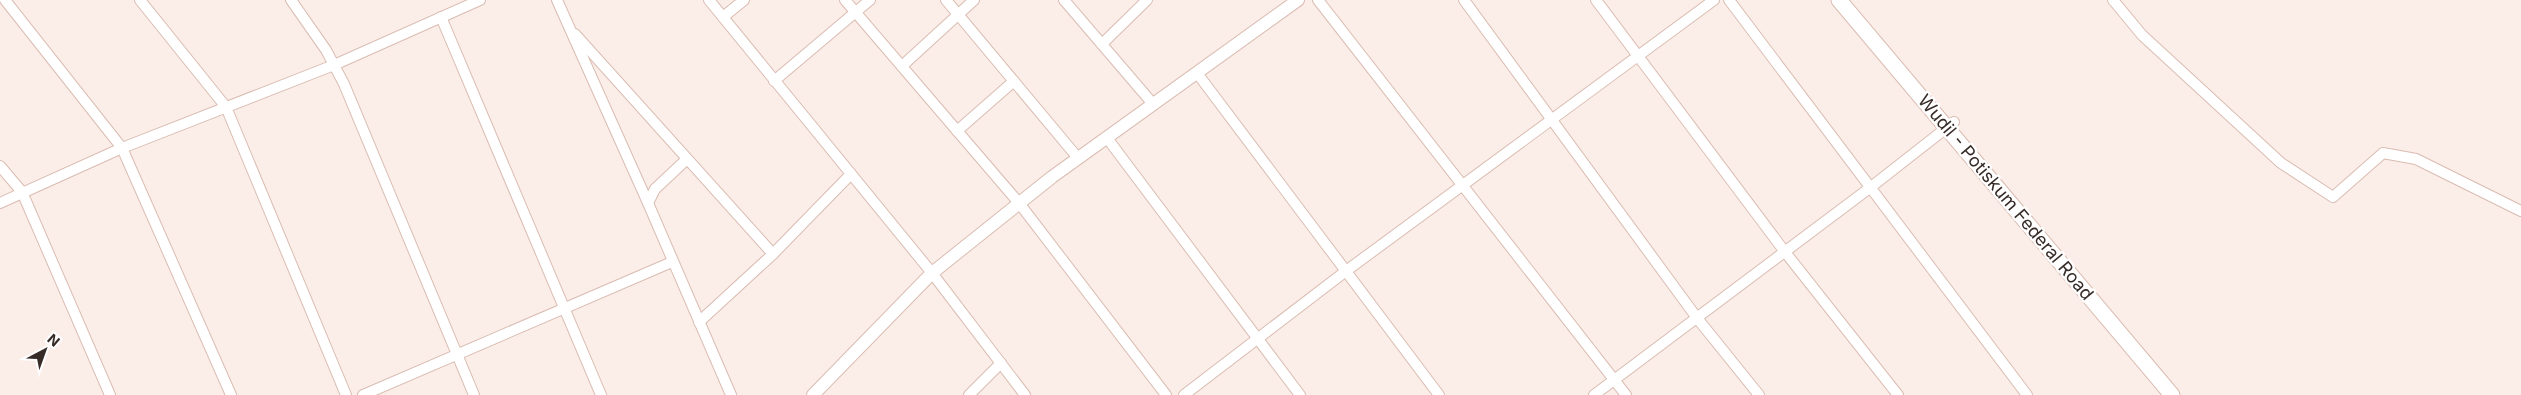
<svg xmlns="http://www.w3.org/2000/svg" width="2521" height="395" font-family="Inter,sans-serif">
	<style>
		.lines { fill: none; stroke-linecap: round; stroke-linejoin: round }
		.minor-casing { stroke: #dabcb1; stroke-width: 12 }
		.tertiary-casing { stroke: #dabcb1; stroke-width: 14 }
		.primary-casing { stroke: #dabcb1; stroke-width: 17 }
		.minor { stroke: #fff; stroke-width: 10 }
		.tertiary { stroke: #fff; stroke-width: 12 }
		.primary { stroke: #fff; stroke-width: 15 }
		.labels { text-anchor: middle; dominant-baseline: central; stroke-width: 4.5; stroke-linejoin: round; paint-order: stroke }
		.street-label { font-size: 18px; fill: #362b27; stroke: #fefefe }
	</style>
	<rect width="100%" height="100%" fill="#fbeee9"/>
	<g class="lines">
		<defs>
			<g id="minor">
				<polyline points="5,0 122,148 231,395"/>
				<polyline points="140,0 226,107 346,395"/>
				<polyline points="291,0 326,50 344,84 474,395"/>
				<polyline points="557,0 648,203 731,395"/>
				<polyline points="709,0 932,273 1025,395"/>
				<polyline points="845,0 1019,203 1166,395"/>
				<polyline points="946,0 1078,158"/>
				<polyline points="1064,0 1153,104"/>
				<polyline points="1318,0 1626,395"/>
				<polyline points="1464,0 1697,318 1759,395"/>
				<polyline points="1596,0 1785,252 1898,395"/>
				<polyline points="1729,0 2027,395"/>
				<polyline points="2113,0 2142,35 2281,163 2333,197 2383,153 2416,159 2521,211"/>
				<polyline points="441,17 601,395"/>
				<polyline points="723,17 744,0"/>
				<polyline points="575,34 773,254"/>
				<polyline points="1102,44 1147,0"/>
				<polyline points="902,66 974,0"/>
				<polyline points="1197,73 1439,395"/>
				<polyline points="774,81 870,0"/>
				<polyline points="957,131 1014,81"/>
				<polyline points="1107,138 1300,395"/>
				<polyline points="0,166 22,192 110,395"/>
				<polyline points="0,203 122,148 334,65 480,0"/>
				<polyline points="648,203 655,189 687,159"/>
				<polyline points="699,322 773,254 851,174"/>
				<polyline points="363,395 672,262"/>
				<polyline points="969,395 1001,363"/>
				<polyline points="1184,395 1346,271 1714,0"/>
				<polyline points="1594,395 1871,187 1954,122"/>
			</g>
			<polyline id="tertiary" points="813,395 932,273 1052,177 1298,0"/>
			<polyline id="primary" points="1839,0 2172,395"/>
		</defs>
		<use href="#minor" class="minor-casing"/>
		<use href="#tertiary" class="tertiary-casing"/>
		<use href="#primary" class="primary-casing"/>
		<use href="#minor" class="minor"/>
		<use href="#tertiary" class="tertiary"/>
		<use href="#primary" class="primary"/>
	</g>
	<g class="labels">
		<g class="street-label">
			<text transform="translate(2006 197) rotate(50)">Wudil - Potiskum Federal Road</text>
		</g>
	</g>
	<g transform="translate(45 350) rotate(41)" stroke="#fefefe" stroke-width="4" paint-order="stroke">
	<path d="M0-4L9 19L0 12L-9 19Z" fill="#362b27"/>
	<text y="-8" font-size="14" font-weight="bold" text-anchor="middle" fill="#362b27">N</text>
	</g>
</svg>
